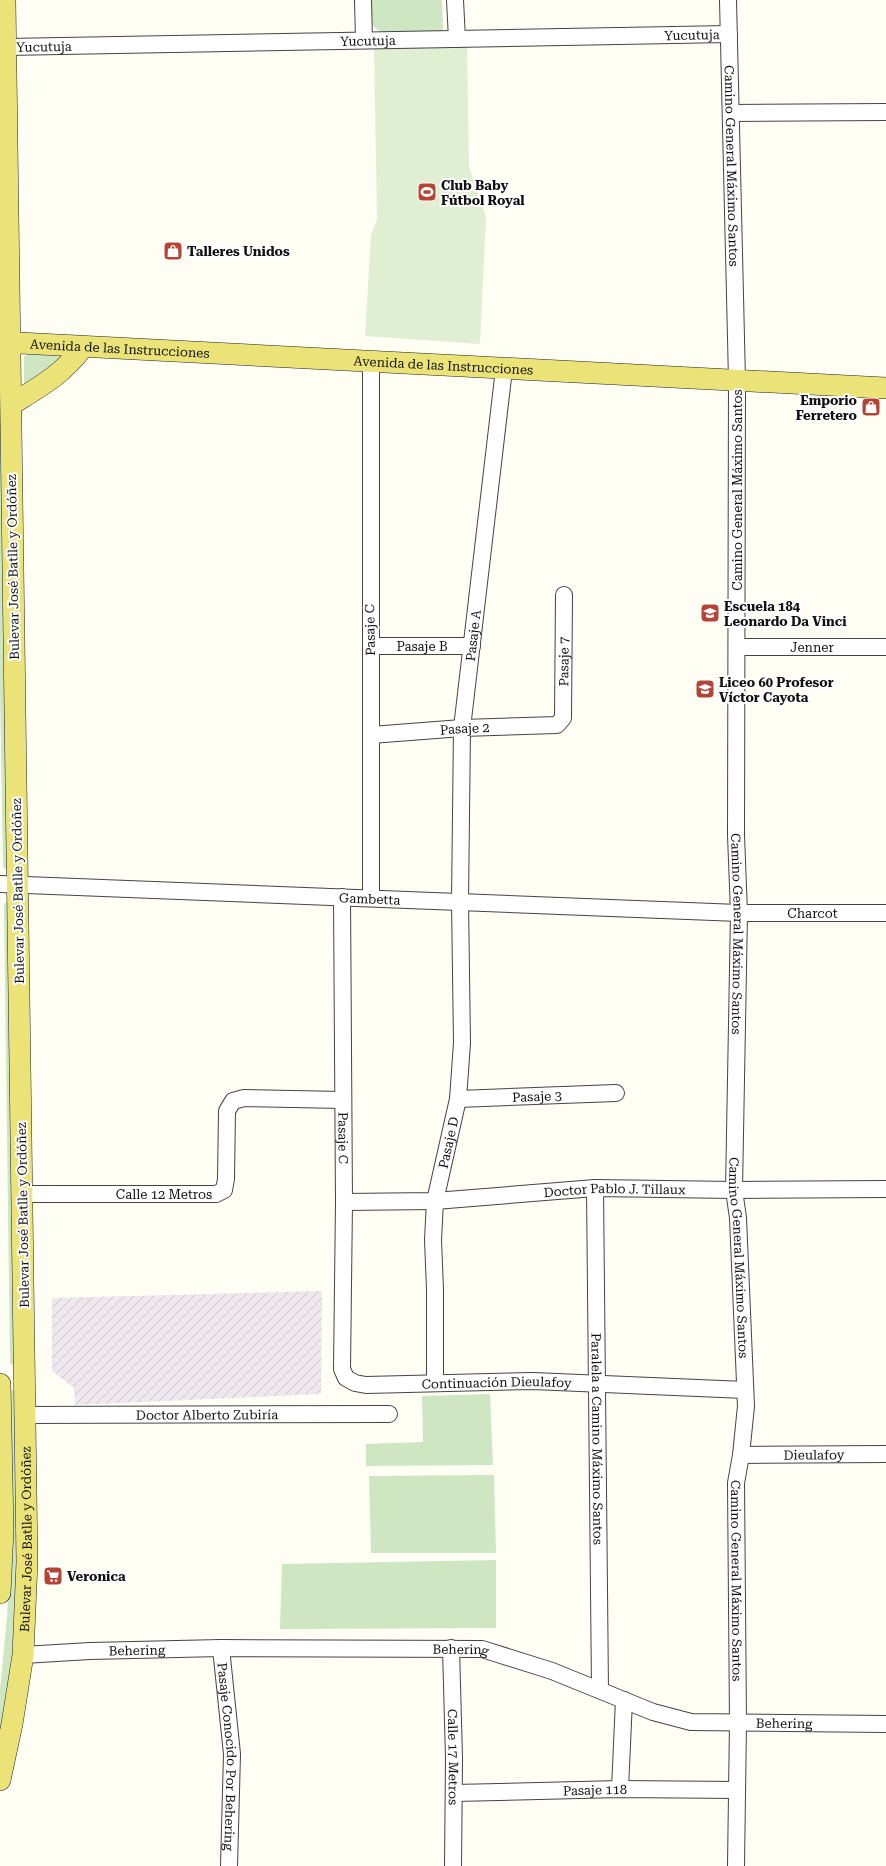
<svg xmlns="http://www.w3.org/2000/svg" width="886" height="1866" font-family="'Roboto Serif',serif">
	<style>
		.industrial { fill: url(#industrial-furrows) }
		.grass { fill: #cee6c1 }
		.pitch { fill: #e0efd2 }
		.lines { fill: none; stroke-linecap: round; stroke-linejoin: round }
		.minor-casing { stroke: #444; stroke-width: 18 }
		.major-casing { stroke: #222; stroke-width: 22 }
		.minor { stroke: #fff; stroke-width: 16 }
		.major { stroke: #ebe378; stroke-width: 21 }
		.labels { text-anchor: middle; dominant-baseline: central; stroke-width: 4; stroke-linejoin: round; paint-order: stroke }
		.street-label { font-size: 13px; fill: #111; stroke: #fff }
		.poi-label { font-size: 13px; font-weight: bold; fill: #111; stroke: #fff; text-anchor: start }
	</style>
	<defs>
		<pattern id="industrial-furrows" width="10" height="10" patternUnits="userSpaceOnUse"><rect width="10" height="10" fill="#eee7ed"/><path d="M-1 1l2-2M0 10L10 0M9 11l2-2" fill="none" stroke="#cbc5ca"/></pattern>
	</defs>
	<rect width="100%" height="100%" fill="#fefef5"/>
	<polygon class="industrial" points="322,1291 321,1394 75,1405 74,1388 52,1371 52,1298"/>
	<g class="grass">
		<path d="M370 0H442L443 31 386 33C367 29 371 16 370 0Z"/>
		<polygon points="30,352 64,354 66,357 26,385 24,383 24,357"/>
		<polygon points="0,355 9,868 7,870 3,867 0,689"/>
		<polygon points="7,902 8,903 14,1365 12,1365 10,1363 4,904"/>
		<path d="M12 1390H15C17 1465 20 1541 15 1617 13 1657 6 1697 0 1737V1690L7 1617 10 1566V1392Z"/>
		<polygon points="490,1394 493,1465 366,1466 366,1444 423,1442 422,1396"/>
		<polygon points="494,1475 496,1553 371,1553 369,1476"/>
		<polygon points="496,1560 496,1628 280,1629 282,1564"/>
	</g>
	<polygon class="pitch" points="467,43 469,167 486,217 480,344 365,336 371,235 377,219 374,47"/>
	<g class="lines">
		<defs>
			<g id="minor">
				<polyline points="363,0 364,40"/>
				<polyline points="455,0 457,39"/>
				<path id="s1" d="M728 0 737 380 736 835 739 913 734 1190 738 1218 746 1406 741 1455 736 1483 738 1723 736 1866"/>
				<path id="s2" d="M6 47 729 34"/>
				<polyline points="731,113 886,112"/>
				<path id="s3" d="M371 646H472"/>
				<path id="s4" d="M738 647H886"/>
				<path id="s5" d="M371 735 462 728 557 725 563 718 564 595"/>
				<path id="s6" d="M0 884 739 913H886"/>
				<path id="s7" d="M342 897 344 1202 342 1369 346 1378 355 1383 366 1385 533 1381 745 1390"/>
				<polyline points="371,898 371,362"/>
				<path id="s8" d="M458 1099 616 1093"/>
				<path id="s9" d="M595 1188 600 1690"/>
				<path id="s10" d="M22 1194H216L224 1190 226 1179 227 1111 233 1101 244 1098 343 1100"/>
				<path id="s11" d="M344 1202 435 1201 595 1188 734 1190 886 1189"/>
				<path id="s12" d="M435 1382V1289L433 1240 435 1201 458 1099 462 1043 460 902 462 728 504 369"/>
				<path id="s13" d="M26 1415 389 1414"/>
				<path id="s14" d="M741 1455 886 1454"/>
				<path id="s15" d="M221 1648 232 1754 229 1866"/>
				<path id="s16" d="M451 1648 454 1758 453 1866"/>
				<path id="s17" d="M23 1655 90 1651 221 1648 482 1649 552 1671 653 1712 691 1722 886 1724"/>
				<polyline points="620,1789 624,1700"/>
				<path id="s18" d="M454 1793 620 1789 737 1790"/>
			</g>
			<g id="major">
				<path id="s19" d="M0 342 886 388"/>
				<path d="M12 404C41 386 62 375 83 347"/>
				<polyline points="0,1384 3,1530 0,1593"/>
				<path id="s20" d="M0 1780 12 1724 23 1655 27 1562 5 0"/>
			</g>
		</defs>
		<use href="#minor" class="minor-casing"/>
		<use href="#major" class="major-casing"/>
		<use href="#minor" class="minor"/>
		<use href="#major" class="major"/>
	</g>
	<defs>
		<symbol id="stadium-square" viewBox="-11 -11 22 22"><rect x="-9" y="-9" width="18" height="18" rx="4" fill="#b44435" stroke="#fff"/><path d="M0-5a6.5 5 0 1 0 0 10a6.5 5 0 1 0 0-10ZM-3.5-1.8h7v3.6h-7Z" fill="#fff"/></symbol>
		<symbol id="shop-square" viewBox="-11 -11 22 22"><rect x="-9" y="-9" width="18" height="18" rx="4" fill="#b44435" stroke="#fff"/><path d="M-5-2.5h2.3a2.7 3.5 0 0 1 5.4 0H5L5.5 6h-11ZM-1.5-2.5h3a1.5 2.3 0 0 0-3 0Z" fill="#fff"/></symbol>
		<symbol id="school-square" viewBox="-11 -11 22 22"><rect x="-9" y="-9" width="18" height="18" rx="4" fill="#b44435" stroke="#fff"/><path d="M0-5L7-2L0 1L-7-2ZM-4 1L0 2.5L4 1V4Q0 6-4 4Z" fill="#fff"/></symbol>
		<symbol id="supermarket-square" viewBox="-11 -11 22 22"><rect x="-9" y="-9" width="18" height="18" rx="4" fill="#b44435" stroke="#fff"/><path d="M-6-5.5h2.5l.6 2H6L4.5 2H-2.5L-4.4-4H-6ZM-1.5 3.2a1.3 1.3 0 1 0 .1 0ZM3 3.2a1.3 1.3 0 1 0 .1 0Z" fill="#fff"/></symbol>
	</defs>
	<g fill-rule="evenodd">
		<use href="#stadium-square" x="416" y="181" width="22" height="22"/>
		<use href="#shop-square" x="162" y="240" width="22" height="22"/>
		<use href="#shop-square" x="860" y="396" width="22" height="22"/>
		<use href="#school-square" x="699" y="602" width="22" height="22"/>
		<use href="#school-square" x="694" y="678" width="22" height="22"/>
		<use href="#supermarket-square" x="42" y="1565" width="22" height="22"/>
	</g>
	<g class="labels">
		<g class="street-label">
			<text stroke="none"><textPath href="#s2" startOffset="686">Yucutuja</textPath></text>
			<text stroke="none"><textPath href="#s2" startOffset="362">Yucutuja</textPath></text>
			<text stroke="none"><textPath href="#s2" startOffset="38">Yucutuja</textPath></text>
			<text stroke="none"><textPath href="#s1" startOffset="166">Camino General Máximo Santos</textPath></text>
			<text stroke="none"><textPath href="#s19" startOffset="120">Avenida de las Instrucciones</textPath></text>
			<text stroke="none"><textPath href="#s19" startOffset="444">Avenida de las Instrucciones</textPath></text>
			<text transform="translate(737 490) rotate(-90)">Camino General Máximo Santos</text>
			<text transform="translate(13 567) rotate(-91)">Bulevar José Batlle y Ordóñez</text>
			<text transform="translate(370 630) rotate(-91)">Pasaje C</text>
			<text stroke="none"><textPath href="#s12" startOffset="750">Pasaje A</textPath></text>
			<text stroke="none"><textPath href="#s3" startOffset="51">Pasaje B</textPath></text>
			<text stroke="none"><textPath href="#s4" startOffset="74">Jenner</textPath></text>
			<text stroke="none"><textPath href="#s5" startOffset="252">Pasaje 7</textPath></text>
			<text stroke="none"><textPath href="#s5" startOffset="94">Pasaje 2</textPath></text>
			<text transform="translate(18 891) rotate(-91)">Bulevar José Batlle y Ordóñez</text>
			<text stroke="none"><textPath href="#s6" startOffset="370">Gambetta</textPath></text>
			<text stroke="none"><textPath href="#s6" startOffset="813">Charcot</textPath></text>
			<text stroke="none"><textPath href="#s1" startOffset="934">Camino General Máximo Santos</textPath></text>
			<text stroke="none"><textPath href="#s8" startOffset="79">Pasaje 3</textPath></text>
			<text stroke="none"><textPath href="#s7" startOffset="241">Pasaje C</textPath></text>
			<text stroke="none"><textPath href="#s12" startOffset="241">Pasaje D</textPath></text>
			<text stroke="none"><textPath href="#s11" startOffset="271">Doctor Pablo J. Tillaux</textPath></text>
			<text stroke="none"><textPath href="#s10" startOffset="142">Calle 12 Metros</textPath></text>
			<text transform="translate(23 1215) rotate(-91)">Bulevar José Batlle y Ordóñez</text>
			<text stroke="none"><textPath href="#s1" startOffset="1258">Camino General Máximo Santos</textPath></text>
			<text stroke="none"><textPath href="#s7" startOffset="634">Continuación Dieulafoy</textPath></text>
			<text stroke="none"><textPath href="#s13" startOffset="181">Doctor Alberto Zubiría</textPath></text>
			<text stroke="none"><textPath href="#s9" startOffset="251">Paralela a Camino Máximo Santos</textPath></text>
			<text stroke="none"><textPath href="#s14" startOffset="73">Dieulafoy</textPath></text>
			<text stroke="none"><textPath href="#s20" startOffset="243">Bulevar José Batlle y Ordóñez</textPath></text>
			<text stroke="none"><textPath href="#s1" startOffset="1582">Camino General Máximo Santos</textPath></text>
			<text stroke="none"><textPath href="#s17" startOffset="114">Behering</textPath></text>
			<text stroke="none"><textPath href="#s17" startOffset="438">Behering</textPath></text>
			<text stroke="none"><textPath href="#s17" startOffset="774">Behering</textPath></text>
			<text stroke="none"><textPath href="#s15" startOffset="109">Pasaje Conocido Por Behering</textPath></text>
			<text stroke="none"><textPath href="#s16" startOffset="109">Calle 17 Metros</textPath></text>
			<text stroke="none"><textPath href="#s18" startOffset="141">Pasaje 118</textPath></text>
		</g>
		<g class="poi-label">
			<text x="441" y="185">Club Baby<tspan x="441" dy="15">Fútbol Royal</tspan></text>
			<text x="187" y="251">Talleres Unidos</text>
			<text x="857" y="400" text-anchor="end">Emporio<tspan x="857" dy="15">Ferretero</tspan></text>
			<text x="724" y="606">Escuela 184<tspan x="724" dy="15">Leonardo Da Vinci</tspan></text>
			<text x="719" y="682">Liceo 60 Profesor<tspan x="719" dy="15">Víctor Cayota</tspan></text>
			<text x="67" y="1576">Veronica</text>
		</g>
	</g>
</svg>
